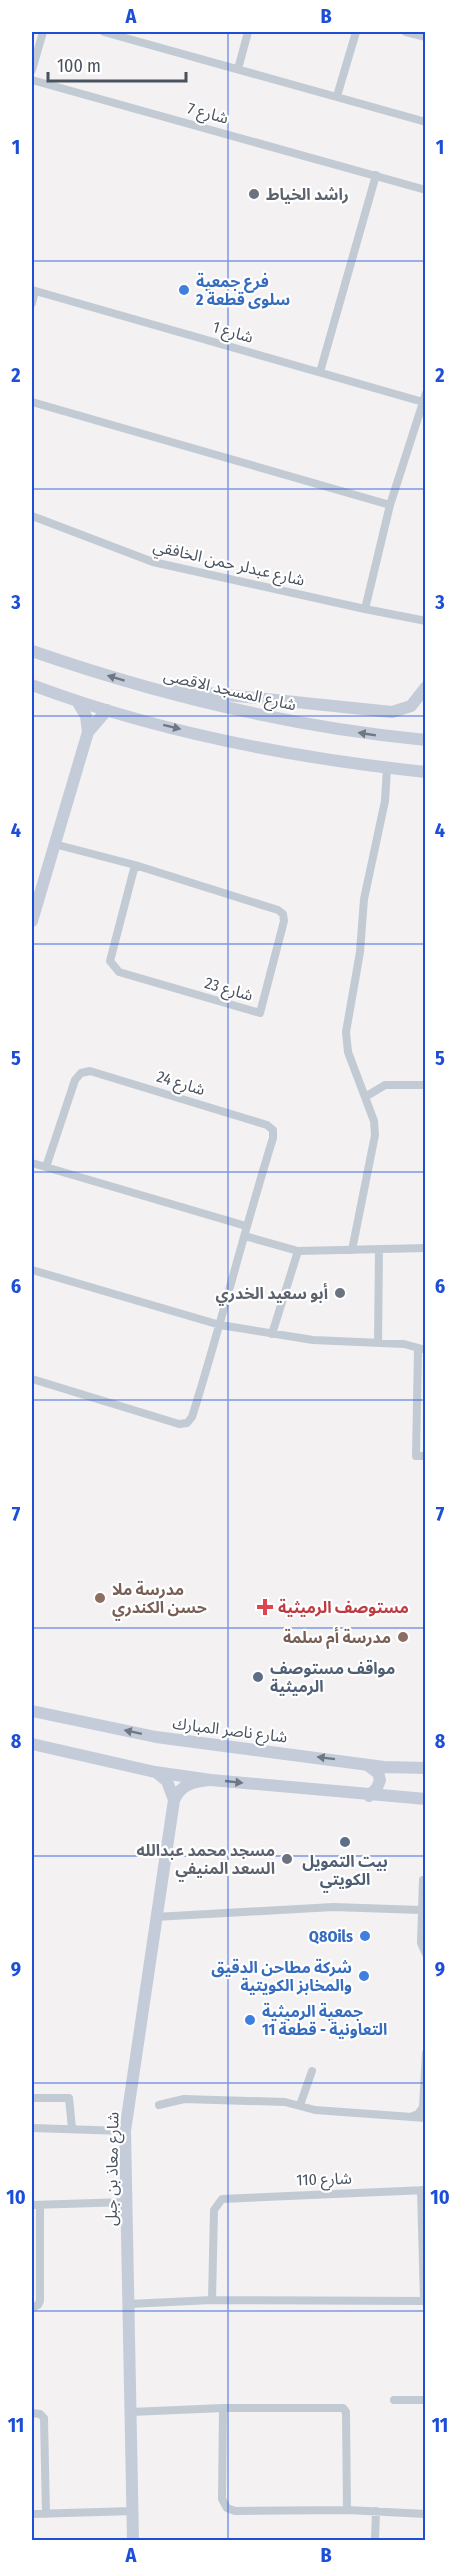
<svg xmlns="http://www.w3.org/2000/svg" width="457" height="2572" font-family="'Fira Sans Condensed','Noto Sans Arabic',sans-serif">
<style>
.lines{fill:none;stroke-linecap:round;stroke-linejoin:round}
.street{stroke:#c2cad3;stroke-width:8}
.secondary{stroke:#c4ccda;stroke-width:12}
.oneway{fill:#6e7784}
.grid{fill:none;stroke:#1d4ed8;stroke-width:1.5;stroke-opacity:0.55}
.worship-dot{fill:#6b7280;stroke:#fff;stroke-width:2}
.shop-dot{fill:#3f7fe0;stroke:#fff;stroke-width:2}
.education-dot{fill:#8d6e63;stroke:#fff;stroke-width:2}
.health-dot{fill:#e0444e;stroke:#fff;stroke-width:2}
.service-dot{fill:#5c6f8a;stroke:#fff;stroke-width:2}
.labels{text-anchor:middle;dominant-baseline:central;stroke-width:4.5;stroke-linejoin:round;paint-order:stroke}
.street-label{font-size:16px;fill:#49525f;stroke:#fff}
.worship-label{font-size:16px;font-weight:bold;fill:#5b616d;stroke:#fff;text-anchor:end}
.shop-label{font-size:16px;font-weight:bold;fill:#366cbe;stroke:#fff;text-anchor:start}
.education-label{font-size:16px;font-weight:bold;fill:#785e54;stroke:#fff;text-anchor:start}
.health-label{font-size:16px;font-weight:bold;fill:#be3a42;stroke:#fff;text-anchor:start}
.service-label{font-size:16px;font-weight:bold;fill:#4e5e75;stroke:#fff;text-anchor:start}
.neatline{fill:none;stroke:#1d4ed8;stroke-width:2}
.grid-label{font-size:20px;text-anchor:middle;font-weight:bold;fill:#1d4ed8}
</style>
<rect width="100%" height="100%" fill="#f3f1f1"/>
<g class="lines">
<path class="street" d="M 104,32 L 426,122
M 406,32 L 426,37
M 238,69 L 248,32
M 32,70 L 43,32
M 32,80 L 426,190
M 337,96 L 356,32
M 32,290 L 423,402
M 32,303 L 35,291
M 320,372 L 376,175
M 32,402 L 390,505
M 32,516 L 153,562 L 365,609 L 426,621
M 365,609 L 390,505 L 426,393
M 54,844 L 135,865 L 278,910 L 283,914 L 284,921 L 260,1013 L 119,972 L 110,961 L 135,865
M 365,1097 L 385,1085 L 426,1085
M 32,1163 L 246,1226
M 245,1236 L 298,1251 L 426,1248
M 352,1250 L 375,1135 L 374,1121 L 348,1052 L 346,1032 L 360,952 L 364,899 L 385,801 L 387,768
M 32,1270 L 220,1325 L 313,1340 L 404,1344 L 426,1350
M 272,1334 L 298,1251
M 378,1343 L 379,1249
M 418,1350 L 416,1456 L 426,1456
M 32,1379 L 179,1424 L 187,1423 L 192,1417 C 221,1325 244,1231 273,1138 L 273,1130 L 267,1125 L 90,1071 L 81,1073 L 75,1080 L 46,1167
M 423,1880 L 421,1943 L 426,1954
M 155,1917 L 333,1907 L 421,1910
M 32,2098 L 69,2098 L 72,2128
M 159,2105 L 184,2099 L 285,2102 L 315,2110 L 426,2118
M 300,2105 L 312,2071
M 413,2116 L 418,2114 L 423,2107 L 426,2053
M 32,2128 L 125,2131
M 421,2190 L 424,2301
M 32,2205 L 127,2202
M 212,2300 L 214,2210 L 222,2199 L 426,2190
M 129,2304 L 212,2300 L 426,2301
M 32,2308 L 38,2305 L 40,2301 L 40,2205
M 394,2400 L 426,2400
M 223,2408 L 222,2499 L 227,2508 L 235,2511 L 347,2510 L 426,2514
M 131,2412 L 223,2408 L 343,2408 L 346,2412 L 347,2510
M 32,2413 L 40,2414 L 44,2418 L 46,2514
M 32,2514 L 133,2511
M 375,2540 L 376,2511"/>
<path class="secondary" d="M 32,651 C 159,695 291,727 426,740
M 32,685 C 157,732 292,758 426,772
M 178,690 L 392,712 L 411,706 L 426,687
M 77,701 L 86,716 L 88,732
M 32,921 L 88,732 L 107,710
M 32,1711 L 156,1737 L 384,1767 L 426,1768
M 32,1744 L 155,1772 L 211,1780 L 426,1799
M 367,1765 L 378,1773 L 380,1780 L 377,1788 L 369,1796
M 156,1772 L 167,1781 L 174,1800
M 133,2540 L 125,2131 L 174,1800 C 182,1783 194,1782 211,1780"/>
</g>
<defs><path id="oneway-solid" d="M-6-.8H1V-3.2L6.5 0L1 3.2V.8H-6Z" transform="scale(1.5)"/></defs>
<g class="oneway">
<use href="#oneway-solid" transform="translate(116 678) rotate(-163)"/>
<use href="#oneway-solid" transform="translate(172 727) rotate(14)"/>
<use href="#oneway-solid" transform="translate(367 734) rotate(-171)"/>
<use href="#oneway-solid" transform="translate(133 1732) rotate(-168)"/>
<use href="#oneway-solid" transform="translate(326 1758) rotate(-173)"/>
<use href="#oneway-solid" transform="translate(234 1782) rotate(6)"/>
</g>
<path class="grid" d="M 228,32 L 228,2540M 32,261 L 426,261M 32,489 L 426,489M 32,716 L 426,716M 32,944 L 426,944M 32,1172 L 426,1172M 32,1400 L 426,1400M 32,1628 L 426,1628M 32,1856 L 426,1856M 32,2083 L 426,2083M 32,2311 L 426,2311"/>
<g class="worship-dot">
<circle cx="254" cy="194" r="6"/>
<circle cx="340" cy="1293" r="6"/>
<circle cx="287" cy="1859" r="6"/>
</g>
<g class="shop-dot">
<circle cx="184" cy="290" r="6"/>
<circle cx="365" cy="1936" r="6"/>
<circle cx="364" cy="1976" r="6"/>
<circle cx="250" cy="2020" r="6"/>
</g>
<g class="education-dot">
<circle cx="100" cy="1598" r="6"/>
<circle cx="403" cy="1637" r="6"/>
</g>
<path class="health-dot" d="M262 1598h6v6h6v6h-6v6h-6v-6h-6v-6h6z"/>
<g class="service-dot">
<circle cx="258" cy="1677" r="6"/>
<circle cx="345" cy="1842" r="6"/>
</g>
<g class="labels">
<g class="street-label">
<text transform="translate(208 113) rotate(15)">شارع 7</text>
<text transform="translate(233 332) rotate(16)">شارع 1</text>
<text transform="translate(229 563) rotate(13)">شارع عبدلر حمن الخافقي</text>
<text transform="translate(230 690) rotate(13)">شارع المسجد الاقصى</text>
<text transform="translate(229 989) rotate(16)">شارع 23</text>
<text transform="translate(181 1083) rotate(17)">شارع 24</text>
<text transform="translate(230 1730) rotate(7)">شارع ناصر المبارك</text>
<text transform="translate(112 2169) rotate(-89)">شارع معاذ بن جبل</text>
<text transform="translate(324 2179) rotate(-2)">شارع 110</text>
</g>
<g class="worship-label">
<text x="266" y="194" text-anchor="start">راشد الخياط</text>
<text x="328" y="1293">أبو سعيد الخدري</text>
<text x="275" y="1850">مسجد محمد عبدالله<tspan x="275" dy="18">السعد المنيفي</tspan></text>
</g>
<g class="shop-label">
<text x="196" y="281">فرع جمعية<tspan x="196" dy="18">سلوى قطعة 2</tspan></text>
<text x="353" y="1936" text-anchor="end">Q8Oils</text>
<text x="352" y="1967" text-anchor="end">شركة مطاحن الدقيق<tspan x="352" dy="18">والمخابز الكويتية</tspan></text>
<text x="262" y="2011">جمعية الرميثية<tspan x="262" dy="18">التعاونية - قطعة 11</tspan></text>
</g>
<g class="education-label">
<text x="112" y="1589">مدرسة ملا<tspan x="112" dy="18">حسن الكندري</tspan></text>
<text x="391" y="1637" text-anchor="end">مدرسة أم سلمة</text>
</g>
<g class="health-label">
<text x="278" y="1607">مستوصف الرميثية</text>
</g>
<g class="service-label">
<text x="270" y="1668">مواقف مستوصف<tspan x="270" dy="18">الرميثية</tspan></text>
<text x="345" y="1861" text-anchor="middle">بيت التمويل<tspan x="345" dy="18">الكويتي</tspan></text>
</g>
</g>
<rect width="457" height="2572" fill="none" stroke="#ffffff" stroke-width="66"/>
<path d="M48 72v9h138v-9" fill="none" stroke="#49525f" stroke-width="3"/>
<text x="57" y="72" font-size="18" fill="#49525f" stroke="#ffffff" stroke-width="4.5" paint-order="stroke">100 m</text>
<rect x="33" y="33" width="391" height="2506" class="neatline"/>
<g class="grid-label">
<text x="131" y="23">A</text>
<text x="326" y="23">B</text>
<text x="16" y="154">1</text>
<text x="440" y="154">1</text>
<text x="16" y="382">2</text>
<text x="440" y="382">2</text>
<text x="16" y="609">3</text>
<text x="440" y="609">3</text>
<text x="16" y="837">4</text>
<text x="440" y="837">4</text>
<text x="16" y="1065">5</text>
<text x="440" y="1065">5</text>
<text x="16" y="1293">6</text>
<text x="440" y="1293">6</text>
<text x="16" y="1521">7</text>
<text x="440" y="1521">7</text>
<text x="16" y="1748">8</text>
<text x="440" y="1748">8</text>
<text x="16" y="1976">9</text>
<text x="440" y="1976">9</text>
<text x="16" y="2204">10</text>
<text x="440" y="2204">10</text>
<text x="16" y="2432">11</text>
<text x="440" y="2432">11</text>
<text x="131" y="2562">A</text>
<text x="326" y="2562">B</text>
</g>
</svg>
